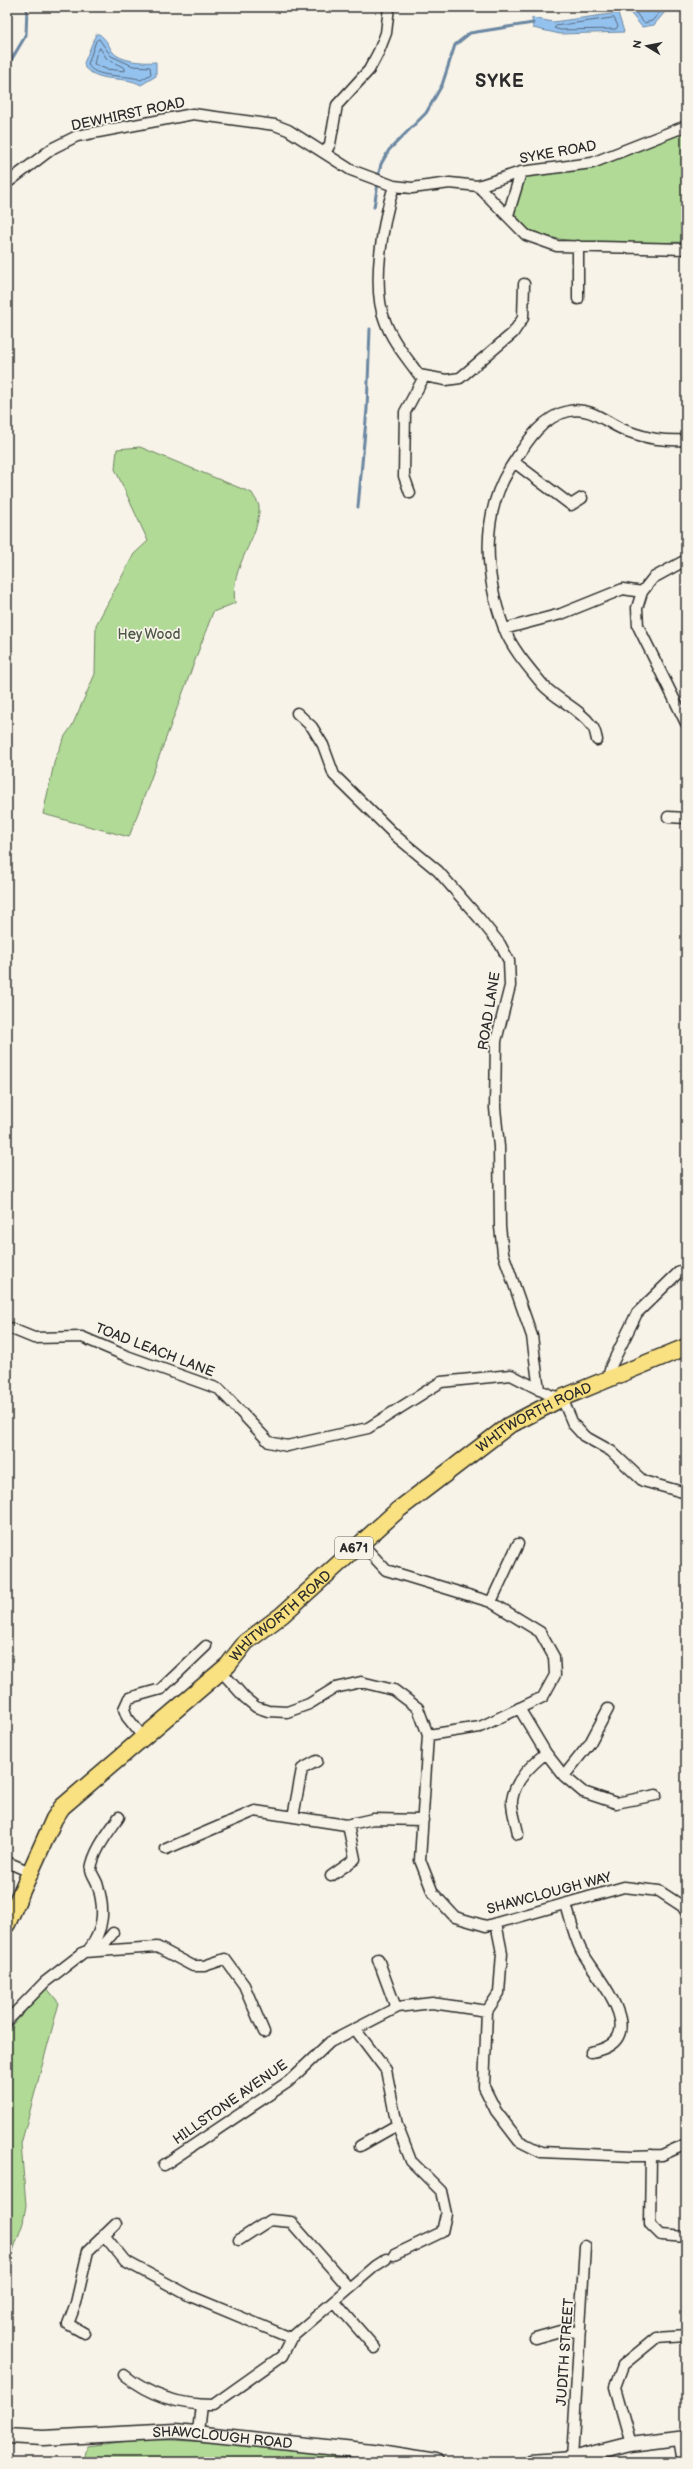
<svg xmlns="http://www.w3.org/2000/svg" width="693" height="2469" font-family="'Balsamiq Sans',sans-serif">
<style>
.green{fill:#b1da97;stroke:#6e8261}
.water{fill:#94c2ef;stroke:#6a86a1}
.lines{fill:none;stroke-linecap:round;stroke-linejoin:round}
.shore{stroke:#556779;stroke-width:1}
.stream{stroke:#6a86a1;stroke-width:3}
.minor-casing{stroke:#2b2b2b;stroke-width:13}
.secondary-casing{stroke:#2b2b2b;stroke-width:17}
.primary-casing{stroke:#2b2b2b;stroke-width:19}
.minor{stroke:#f7f3e8;stroke-width:10}
.secondary{stroke:#f7f3e8;stroke-width:14}
.primary{stroke:#f9e181;stroke-width:16}
.labels{text-anchor:middle;dominant-baseline:central;stroke-width:3.5;stroke-linejoin:round;paint-order:stroke}
.shield{fill:#f7f3e8;stroke:#686764;stroke-width:1}
.shield-label{font-size:13px;font-weight:bold;fill:#2b2b2b}
.street-label{font-size:14px;fill:#2b2b2b;stroke:#f7f3e8}
.park-label{font-size:14px;fill:#4c5746;stroke:#f7f3e8}
.district-label{font-size:18px;font-weight:bold;letter-spacing:1px;fill:#2b2b2b;stroke:#f7f3e8}
</style>
<rect width="100%" height="100%" fill="#f7f3e8"/>
<filter id="ink" filterUnits="userSpaceOnUse"><feTurbulence type="fractalNoise" baseFrequency=".025" numOctaves="2"/><feDisplacementMap in="SourceGraphic" scale="8" xChannelSelector="R" yChannelSelector="G"/><feConvolveMatrix kernelMatrix="1 2 1 2 8 2 1 2 1" color-interpolation-filters="sRGB"/></filter>
<g filter="url(#ink)">
<path class="green" d="M 686,131 L 686,242 C 658,242 503,255 515,204 C 517,195 518,184 527,177 C 538,168 557,169 570,165 C 609,155 647,142 686,131 Z
M 140,447 L 252,493 C 254,497 258,502 259,506 C 261,538 229,565 235,603 L 213,612 L 129,837 L 43,814 L 55,759 L 65,736 L 72,726 L 95,674 L 96,625 L 134,554 L 148,541 L 115,469 L 117,449 Z
M 46,1987 L 59,2003 L 21,2144 L 26,2205 L 23,2223 L 7,2268 L 7,2032 Z
M 145,2439 C 229,2442 312,2448 395,2462 L 84,2462 L 87,2446 Z"/>
<path class="water" d="M 628,7 L 669,7 L 654,25 L 642,27 L 627,9 Z
M 618,13 L 624,32 L 560,34 L 533,28 L 532,18 L 553,22 Z
M 96,34 L 99,34 C 106,39 108,44 112,51 C 119,62 145,63 156,62 L 156,76 L 141,85 C 124,75 103,84 85,68 L 84,63 Z"/>
<g class="lines">
<path class="shore" d="M 631,7 L 644,23 L 652,21 L 664,7
M 614,18 L 618,26 L 616,29 L 560,30 L 554,28 L 556,26 Z
M 99,39 L 111,56 L 133,66 L 150,67 L 151,74 L 141,80 C 129,74 93,79 88,64 L 96,41 Z
M 100,48 L 107,59 L 125,68 L 125,71 L 106,69 L 94,64 L 96,55 Z"/>
<path class="stream" d="M 7,67 L 26,35 L 27,7
M 378,177 L 381,164 L 389,150 L 426,113 L 442,85 L 455,45 L 470,33 L 533,23
M 374,207 L 378,183
M 358,507 L 367,409 L 370,329"/>
<g class="minor-casing">
<path id="minor" d="M 325,153 L 330,144 L 337,105 L 369,70 L 379,51 L 386,33 L 389,7
M 7,183 L 53,148 L 77,136 L 193,114 L 275,125 L 288,130 L 351,170 L 394,186 L 412,188 L 450,183 L 478,186 L 526,235 L 557,246 L 686,249
M 394,186 C 383,220 371,287 385,321 C 392,341 407,358 419,375 L 446,380 L 460,378 L 513,333 L 523,318 L 524,284
M 478,186 L 521,172 L 592,163 L 686,126
M 508,215 L 521,172
M 578,299 L 578,246
M 514,462 L 571,505 L 582,498
M 410,493 L 404,476 L 405,412 L 424,377
M 686,560 L 653,578 L 642,592 L 637,608 L 638,626 L 686,723
M 504,629 L 561,614 L 623,589 L 642,592
M 297,713 L 312,727 L 323,745 L 334,775 L 397,837 L 438,871 L 479,918 L 500,944 L 509,961 L 510,986 L 496,1041 L 495,1108 L 499,1147 L 500,1227 L 503,1253 L 532,1336 L 539,1390
M 597,740 C 596,736 595,729 592,726 C 580,709 557,700 543,685 C 529,668 512,649 504,628 C 485,577 480,516 510,468 C 525,445 540,417 569,411 C 592,406 607,424 627,431 C 649,439 662,441 686,440
M 668,817 L 686,818
M 7,1327 L 34,1338 L 82,1337 L 124,1355 L 219,1389 L 269,1442 L 287,1446 L 368,1428 L 441,1382 L 511,1375 L 550,1395 L 562,1398 L 573,1424 L 584,1436 L 611,1451 L 643,1481 L 686,1493
M 608,1378 L 611,1366 L 637,1313 L 680,1271 L 686,1271
M 360,1542 L 386,1570 L 491,1602 L 540,1632 L 554,1657 L 555,1675 L 543,1697 L 480,1727 L 428,1735
M 491,1602 L 518,1544
M 221,1671 L 245,1698 L 256,1707 L 268,1711 L 287,1712 L 309,1704 L 335,1688 L 361,1682 L 394,1690 L 418,1708 L 428,1735 L 420,1860 L 433,1893 L 455,1917 L 486,1926 L 624,1887 L 659,1891 L 682,1906 L 686,1912
M 519,1708 L 546,1753 L 564,1776 L 583,1792 L 616,1803 L 656,1795
M 143,1737 L 127,1717 L 124,1709 L 129,1698 L 161,1689 L 206,1646
M 564,1776 L 590,1743 L 608,1709
M 293,1817 L 302,1769 L 317,1761
M 518,1834 C 517,1825 511,1810 512,1800 C 515,1780 531,1765 546,1753
M 166,1849 L 255,1811 L 346,1825 L 373,1819 L 423,1820
M 7,1862 L 30,1872
M 331,1876 L 355,1859 L 348,1825
M 566,1904 C 570,1918 574,1936 581,1950 C 598,1980 655,2040 591,2052
M 496,1923 L 502,1953 L 499,1993 L 487,2011 L 484,2087 L 496,2111 L 519,2141 L 541,2152 L 633,2156 L 662,2155 L 686,2144
M 98,1951 L 113,1933
M 87,1952 C 105,1930 105,1908 97,1883 C 95,1878 91,1873 91,1869 C 94,1850 108,1833 119,1817
M 378,1959 L 396,2008
M 7,2021 L 45,1982 L 84,1952 L 157,1947 L 193,1966 L 204,1966 L 225,1959 L 244,1985 L 264,2032
M 355,2029 L 386,2070 L 397,2125 L 411,2161 L 441,2191 L 446,2214 L 442,2232 L 394,2255
M 360,2146 L 397,2125
M 651,2155 L 650,2224 L 661,2235 L 686,2237
M 164,2165 L 288,2082 L 330,2042 L 398,2007 L 432,2003 L 487,2011
M 104,2235 L 125,2261 L 190,2296 L 291,2338
M 239,2240 L 270,2220 L 291,2222 L 349,2288
M 334,2301 L 375,2348
M 84,2333 L 68,2324 L 76,2303 L 88,2251 L 116,2224
M 535,2338 L 560,2331 L 580,2332
M 124,2375 C 150,2396 179,2405 213,2405 L 282,2356 L 291,2338 L 375,2266 L 386,2259
M 198,2432 L 201,2405
M 679,2439 L 683,2462
M 631,2444 L 615,2387 L 623,2365 L 656,2338 L 686,2336
M 572,2459 L 585,2246"/>
</g>
<g class="secondary-casing">
<g id="secondary">
<path id="s1" d="M 7,2436 L 43,2438 L 176,2431 L 373,2452 L 436,2462"/>
<path d="M 531,2462 L 572,2459 L 631,2444 L 686,2437"/>
</g>
</g>
<g class="primary-casing">
<g id="primary">
<path id="s2" d="M 7,1924 L 54,1819 L 62,1807 L 228,1665 L 246,1642 L 282,1615 L 398,1510 L 508,1426 L 562,1398 L 686,1347"/>
</g>
</g>
<use href="#minor" class="minor"/>
<use href="#secondary" class="secondary"/>
<use href="#primary" class="primary"/>
</g>
</g>
<g class="labels">
<rect class="shield" x="335" y="1537" width="38" height="22" rx="3"/>
<g class="shield-label">
<text x="354" y="1548">A671</text>
</g>
<g class="street-label">
<text transform="translate(128 114) rotate(-12)">DEWHIRST ROAD</text>
<text transform="translate(558 152) rotate(-10)">SYKE ROAD</text>
<text transform="translate(489 1011) rotate(-81)">ROAD LANE</text>
<text transform="translate(155 1350) rotate(21)">TOAD LEACH LANE</text>
<text stroke="none"><textPath href="#s2" startOffset="744">WHITWORTH ROAD</textPath></text>
<text stroke="none"><textPath href="#s2" startOffset="420">WHITWORTH ROAD</textPath></text>
<text transform="translate(549 1893) rotate(-15)">SHAWCLOUGH WAY</text>
<text transform="translate(230 2102) rotate(-35)">HILLSTONE AVENUE</text>
<text transform="translate(565 2352) rotate(-86)">JUDITH STREET</text>
<text stroke="none"><textPath href="#s1" startOffset="216">SHAWCLOUGH ROAD</textPath></text>
</g>
<g class="park-label">
<text x="149" y="634">Hey Wood</text>
</g>
<g class="district-label">
<text x="500" y="81">SYKE</text>
</g>
</g>
<rect width="693" height="2469" fill="none" stroke="#f7f3e8" stroke-width="24"/>
<rect x="12" y="12" width="669" height="2445" fill="none" stroke="#2b2b2b" stroke-width="1.5" filter="url(#ink)"/>
<g transform="translate(647 46) rotate(280)" stroke="#f7f3e8" stroke-width="3" paint-order="stroke">
<path d="M0-3L7 15L0 10L-7 15Z" fill="#2b2b2b"/>
<text y="-6" font-size="11" font-weight="bold" text-anchor="middle" fill="#2b2b2b">N</text>
</g>
</svg>
